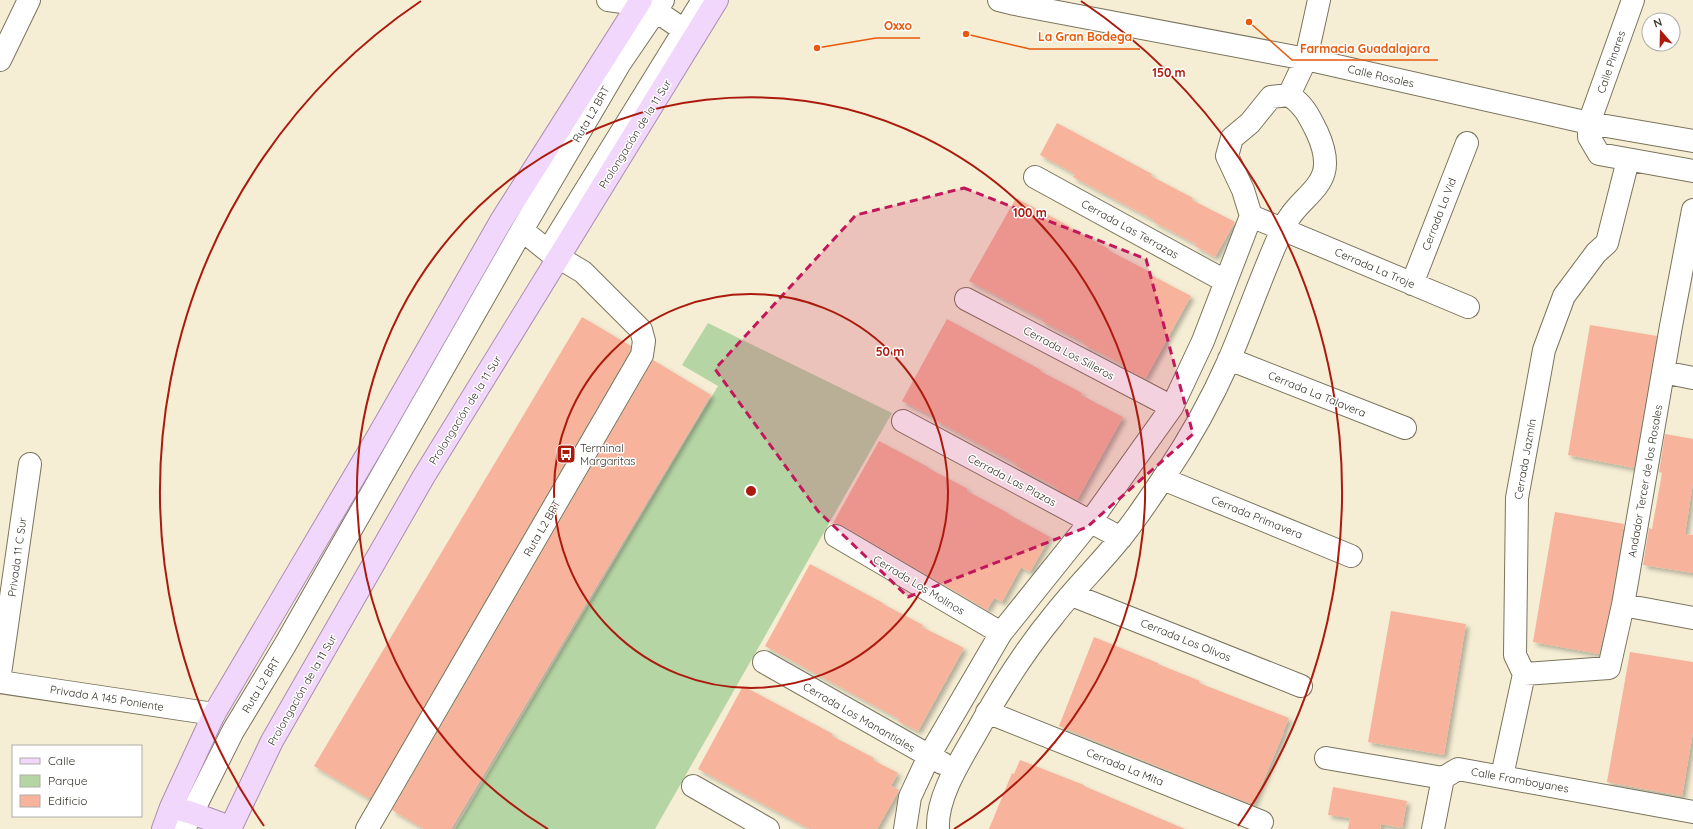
<svg xmlns="http://www.w3.org/2000/svg" width="1693" height="829" font-family="Quicksand,sans-serif">
<style>
.green{fill:#b6d5a5}
.building{fill:#f7b39b;filter:url(#shadow)}
.lines{fill:none;stroke-linecap:round;stroke-linejoin:round}
.minor-casing{stroke:#7a745d;stroke-width:24}
.major-casing{stroke:#aa8cb2;stroke-width:24}
.minor{stroke:#fff;stroke-width:22}
.major{stroke:#f2d7fd;stroke-width:22}
.marked{fill:#c2185b;fill-opacity:0.2;stroke:#c2185b;stroke-width:3;stroke-dasharray:8 5;stroke-linejoin:round}
.ring{fill:none;stroke:#ab1a0d;stroke-width:2}
.labels{text-anchor:middle;dominant-baseline:central;stroke-width:3;stroke-linejoin:round;paint-order:stroke}
.street-label{font-size:11px;fill:#353228;stroke:#fff}
.poi-label{font-size:11px;fill:#353228;stroke:#fff;text-anchor:start}
.centre{fill:#ab1a0d;stroke:#fff;stroke-width:2}
.ring-label{font-size:12px;text-anchor:middle;font-weight:bold;fill:#ab1a0d;stroke:#fff;stroke-width:3;stroke-linejoin:round;paint-order:stroke}
.leader{fill:none;stroke:#e8590c;stroke-width:1.5}
.callout-dot{fill:#e8590c;stroke:#fff;stroke-width:1.5}
.callout-label{font-size:12px;text-anchor:middle;font-weight:bold;fill:#e8590c;stroke:#fff;stroke-width:3;stroke-linejoin:round;paint-order:stroke}
</style>
<defs>
<filter id="shadow"><feDropShadow dx="3.5" dy="3.5" stdDeviation="2" flood-color="#0004"/></filter>
</defs>
<rect width="100%" height="100%" fill="#f5eed4"/>
<path class="green" d="M 708,323 L 892,413 L 655,829 L 455,829 L 718,386 L 682,365 Z"/>
<path class="building" d="M 1057,123 L 1152,174 L 1151,176 L 1193,198 L 1192,200 L 1235,222 L 1215,257 L 1195,246 L 1196,244 L 1154,222 L 1154,220 L 1073,177 L 1075,174 L 1040,155 Z
M 1016,198 L 1069,226 L 1069,227 L 1109,249 L 1108,250 L 1150,272 L 1149,274 L 1191,296 L 1145,379 L 1125,368 L 1126,366 L 1083,344 L 1084,342 L 1042,321 L 1043,319 L 969,281 Z
M 582,317 L 631,346 L 630,351 L 371,798 L 369,796 L 368,798 L 314,766 Z
M 947,319 L 1041,370 L 1040,371 L 1082,393 L 1081,395 L 1123,417 L 1077,500 L 1057,490 L 1058,488 L 1016,466 L 1017,464 L 935,420 L 936,418 L 902,401 Z
M 1590,325 L 1657,336 L 1634,468 L 1568,455 Z
M 653,360 L 711,395 L 451,829 L 424,829 L 392,810 Z
M 1665,434 L 1693,439 L 1693,483 L 1685,534 L 1693,535 L 1693,573 L 1643,565 L 1649,528 L 1652,529 L 1662,473 L 1659,472 Z
M 879,441 L 928,467 L 928,468 L 968,489 L 967,491 L 1008,513 L 1008,514 L 1050,537 L 1030,572 L 1021,567 L 1002,602 L 994,598 L 987,610 L 842,525 L 833,523 Z
M 1555,512 L 1624,524 L 1611,603 L 1599,654 L 1533,642 Z
M 810,564 L 883,603 L 883,604 L 923,625 L 922,627 L 964,648 L 918,731 L 898,721 L 899,719 L 765,646 Z
M 1391,611 L 1466,624 L 1444,755 L 1368,742 Z
M 1094,637 L 1158,663 L 1158,664 L 1200,681 L 1199,683 L 1289,718 L 1283,732 L 1284,732 L 1253,805 L 1059,726 Z
M 1630,652 L 1693,662 L 1693,732 L 1682,796 L 1607,782 Z
M 743,686 L 833,734 L 832,736 L 874,758 L 873,760 L 898,773 L 891,786 L 899,790 L 877,829 L 810,829 L 698,769 Z
M 1020,760 L 1084,785 L 1084,786 L 1185,829 L 989,829 L 1012,773 L 1014,774 Z
M 1333,787 L 1407,801 L 1402,828 L 1381,824 L 1380,829 L 1348,829 L 1350,818 L 1328,815 Z"/>
<g class="lines">
<g class="minor-casing">
<path id="minor" d="M 608,0 L 638,4 L 656,11 L 694,37
M 999,0 L 1015,4 L 1306,59 L 1589,123 L 1693,141
M 1633,0 L 1589,123 L 1589,137 L 1599,154 L 1693,171
M 0,60 L 29,0
M 1289,95 L 1306,59 L 1319,0
M 1035,177 L 1225,281
M 1251,216 L 1468,307
M 548,251 L 703,0
M 1412,284 L 1467,143
M 966,299 L 1172,407
M 1229,359 L 1405,428
M 1663,372 L 1693,378
M 903,421 L 1121,538
M 1163,479 L 1351,556
M 836,536 L 1001,633
M 1072,595 L 1301,686
M 1623,605 L 1693,618
M 764,662 L 942,763
M 0,674 L 30,464
M 1524,674 L 1609,668 L 1623,605 L 1671,326 L 1693,210
M 0,682 L 214,714
M 987,712 L 1262,822
M 1326,758 L 1443,778 L 1458,769 L 1693,812
M 1502,776 L 1524,674 L 1515,655 L 1517,498 L 1544,350 L 1564,296 L 1596,253 L 1607,243 L 1628,160
M 693,786 L 768,829
M 184,829 L 233,731 L 285,645 L 522,230 L 620,63 L 663,0
M 367,829 L 642,355 L 644,341 L 641,330 L 583,272 L 548,251 L 522,230
M 905,829 L 910,797 L 929,756 L 1001,633 L 1090,522 L 1172,407 L 1203,341 L 1251,216 L 1243,190 L 1227,156 L 1232,138 L 1250,123 L 1271,97 L 1289,95 C 1304,105 1309,116 1317,132 C 1343,189 1300,189 1281,232 C 1262,274 1247,318 1229,360 C 1211,401 1189,440 1164,477 C 1150,498 1135,521 1119,540 C 1098,566 1074,589 1054,615 C 1026,649 1001,688 980,726 C 964,755 936,795 938,829
M 1433,829 L 1443,778"/>
</g>
<g class="major-casing">
<path id="major" d="M 171,807 L 192,813 L 230,827
M 163,829 L 171,807 L 214,714 L 374,443 L 501,221 L 641,0
M 230,829 L 272,741 L 424,476 L 717,0"/>
</g>
<use href="#minor" class="minor"/>
<use href="#major" class="major"/>
</g>
<path class="marked" d="M 964,188 L 1146,259 L 1193,434 L 1087,527 L 908,597 L 818,511 L 715,369 L 856,215 Z"/>
<g class="ring">
<circle cx="751" cy="491" r="197"/>
<path d="M548 829A394 394 0 1 1 954 829"/>
<path d="M264 826A591 591 0 0 1 421 1M1081 1A591 591 0 0 1 1238 826"/>
</g>
<defs>
<g id="bus-square" transform="scale(1)"><rect x="-9" y="-9" width="18" height="18" rx="4" fill="#ab1a0d" stroke="#fff"/><path d="M-5-6H5V4H4V6H2V4H-2V6H-4V4H-5ZM-3.5-4V0h7V-4ZM-3.5 1.2v1.5H-2V1.2ZM2 1.2v1.5H3.5V1.2Z" fill="#fff"/></g>
</defs>
<g fill-rule="evenodd">
<use href="#bus-square" x="566" y="454"/>
</g>
<g class="labels">
<g class="street-label">
<text transform="translate(1611 62) rotate(-71)">Calle Pinares</text>
<text transform="translate(1381 76) rotate(13)">Calle Rosales</text>
<text transform="translate(591 114) rotate(-60)">Ruta L2 BRT</text>
<text transform="translate(635 134) rotate(-58)">Prolongación de la 11 Sur</text>
<text transform="translate(1439 214) rotate(-69)">Cerrada La Vid</text>
<text transform="translate(1130 229) rotate(29)">Cerrada Las Terrazas</text>
<text transform="translate(1375 268) rotate(23)">Cerrada La Troje</text>
<text transform="translate(1069 353) rotate(28)">Cerrada Los Silleros</text>
<text transform="translate(1317 394) rotate(22)">Cerrada La Talavera</text>
<text transform="translate(465 410) rotate(-58)">Prolongación de la 11 Sur</text>
<text transform="translate(1525 459) rotate(-80)">Cerrada Jazmín</text>
<text transform="translate(1012 480) rotate(28)">Cerrada Las Plazas</text>
<text transform="translate(1645 481) rotate(-80)">Andador Tercer de los Rosales</text>
<text transform="translate(1257 517) rotate(22)">Cerrada Primavera</text>
<text transform="translate(542 528) rotate(-60)">Ruta L2 BRT</text>
<text transform="translate(17 557) rotate(-82)">Privada 11 C Sur</text>
<text transform="translate(919 585) rotate(31)">Cerrada Los Molinos</text>
<text transform="translate(1186 640) rotate(22)">Cerrada Los Olivos</text>
<text transform="translate(261 685) rotate(-59)">Ruta L2 BRT</text>
<text transform="translate(302 690) rotate(-60)">Prolongación de la 11 Sur</text>
<text transform="translate(107 698) rotate(9)">Privada A 145 Poniente</text>
<text transform="translate(859 717) rotate(30)">Cerrada Los Manantiales</text>
<text transform="translate(1125 767) rotate(22)">Cerrada La Mita</text>
<text transform="translate(1520 780) rotate(10)">Calle Framboyanes</text>
</g>
<g class="poi-label">
<text x="580" y="448">Terminal<tspan x="580" dy="13">Margaritas</tspan></text>
</g>
</g>
<circle cx="751" cy="491" r="6" class="centre"/>
<g class="ring-label">
<text x="1169" y="77">150 m</text>
<text x="1030" y="217">100 m</text>
<text x="890" y="356">50 m</text>
</g>
<path class="leader" d="M817 48L876 38H920M966 34L1030 49H1140M1249 22L1292 60H1438"/>
<g class="callout-dot">
<circle cx="817" cy="48" r="4"/>
<circle cx="966" cy="34" r="4"/>
<circle cx="1249" cy="22" r="4"/>
</g>
<g class="callout-label">
<text x="898" y="30">Oxxo</text>
<text x="1085" y="41">La Gran Bodega</text>
<text x="1365" y="53">Farmacia Guadalajara</text>
</g>
<rect x="12" y="745" width="130" height="72" fill="#ffffff" stroke="#aeada9"/>
<rect x="20" y="758" width="20" height="6" fill="#f2d7fd" stroke="#aeada9"/>
<text x="48" y="765" font-size="12" fill="#353228">Calle</text>
<rect x="20" y="775" width="20" height="12" fill="#b6d5a5" stroke="#aeada9"/>
<text x="48" y="785" font-size="12" fill="#353228">Parque</text>
<rect x="20" y="795" width="20" height="12" fill="#f7b39b" stroke="#aeada9"/>
<text x="48" y="805" font-size="12" fill="#353228">Edificio</text>
<g transform="translate(1661 32) rotate(340)"><circle r="19" fill="#ffffff" stroke="#aeada9"/>
<path d="M0-3L7 15L0 10L-7 15Z" fill="#ab1a0d"/>
<text y="-6" font-size="11" font-weight="bold" text-anchor="middle" fill="#353228">N</text>
</g>
</svg>
